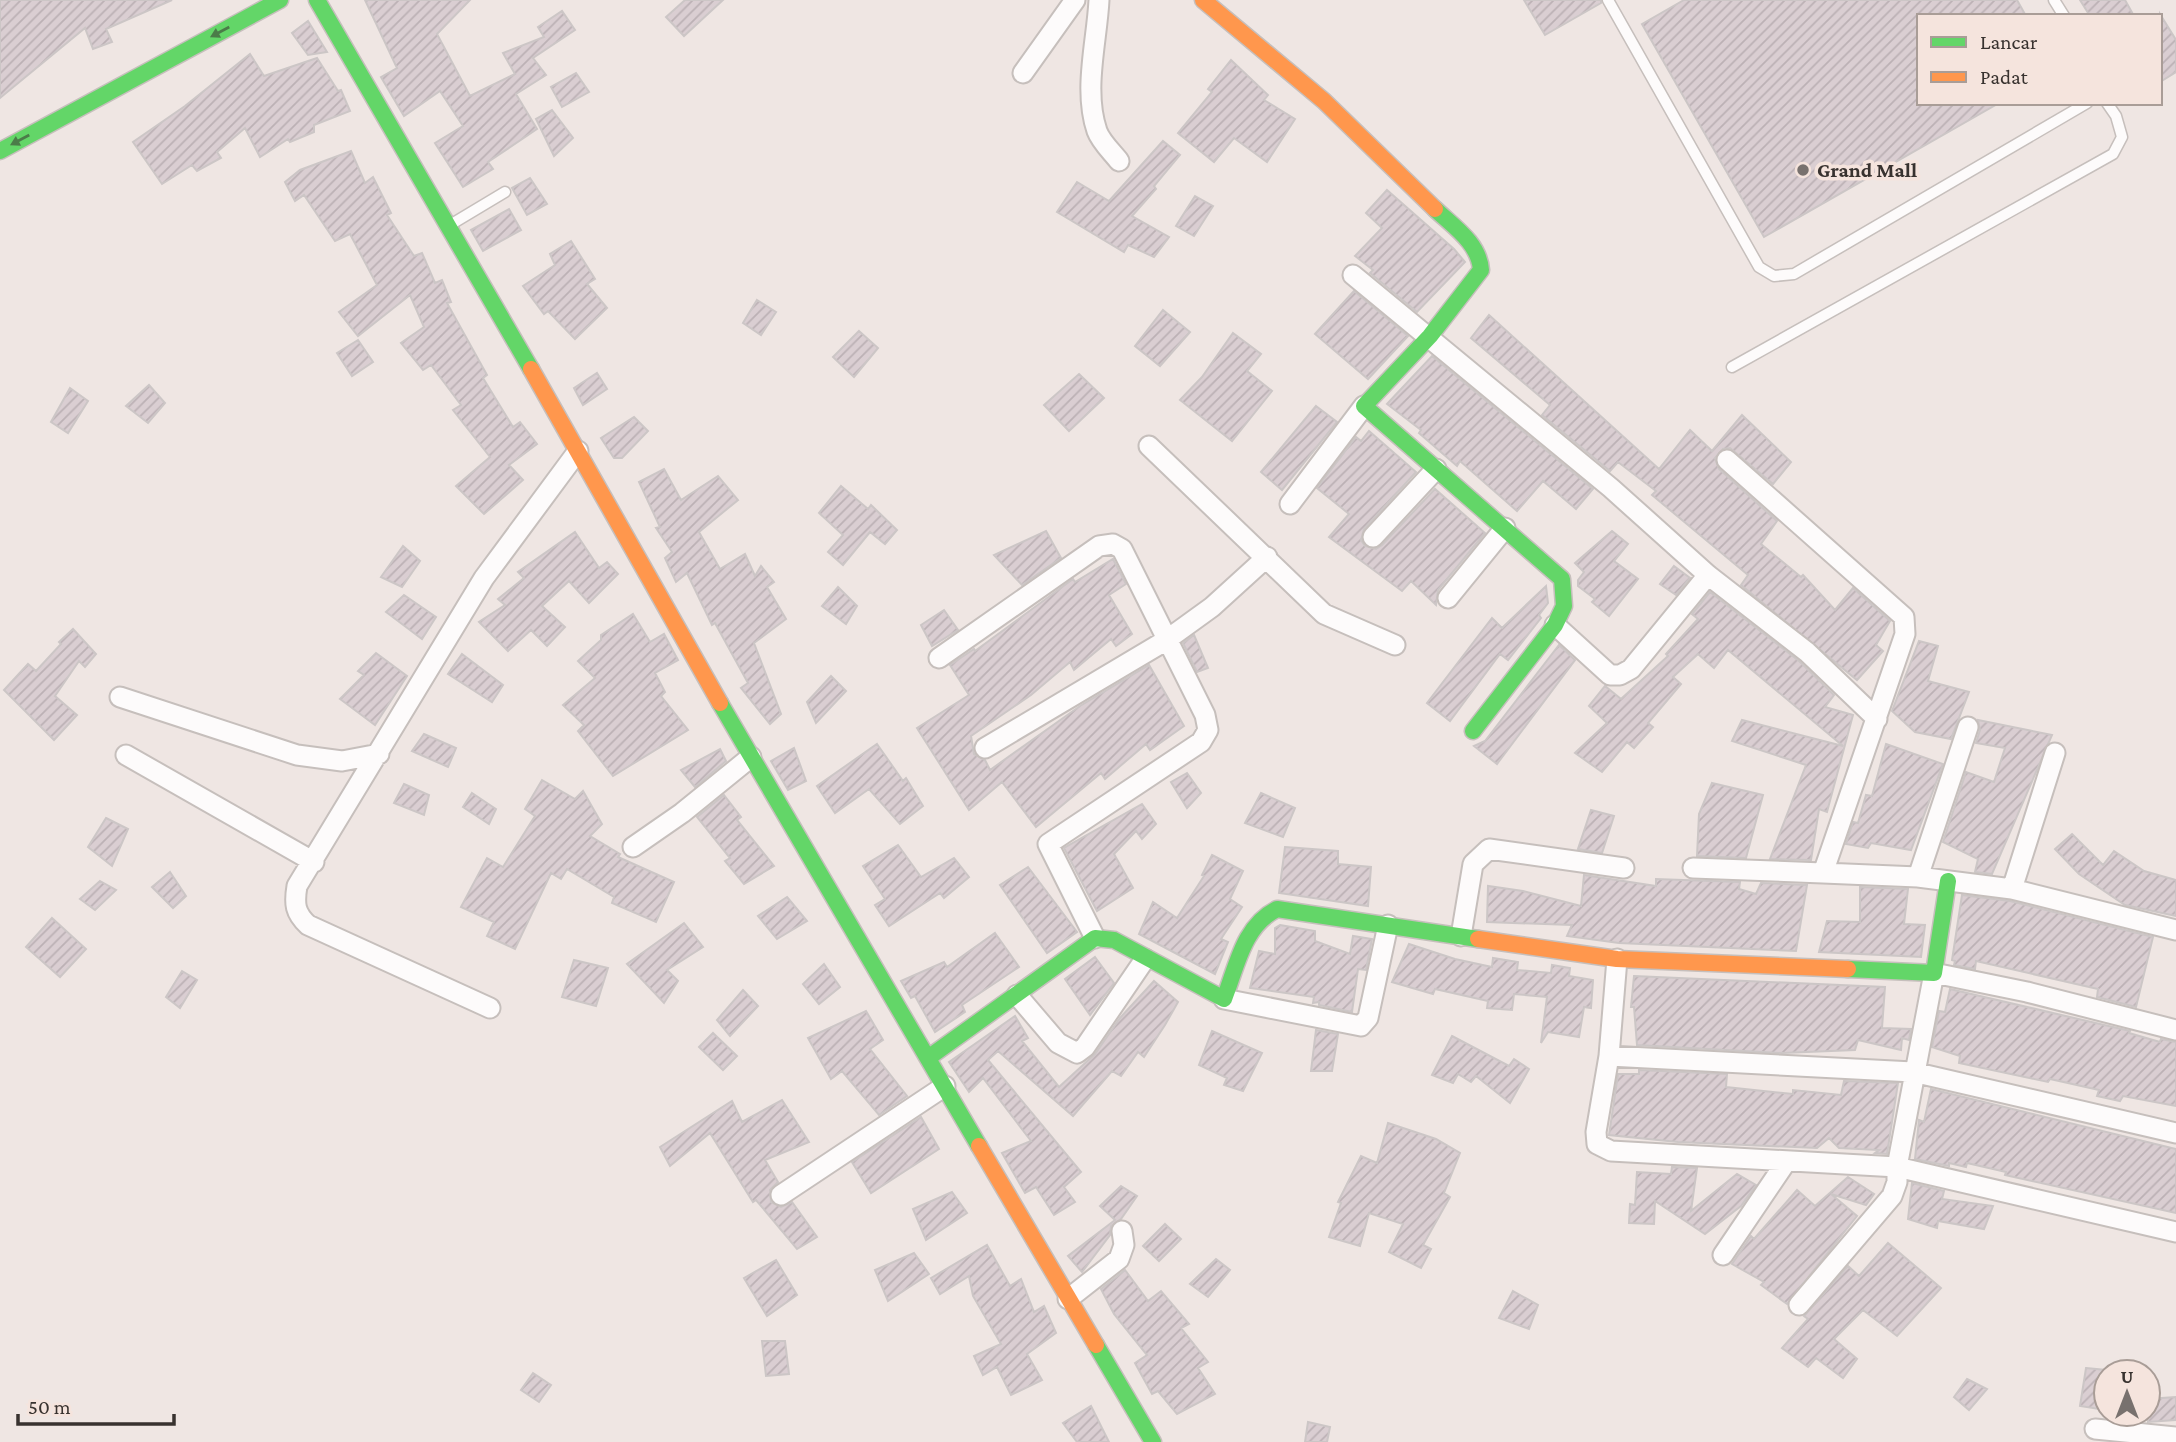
<svg xmlns="http://www.w3.org/2000/svg" width="2176" height="1442" font-family="'Crimson Pro',serif">
<style>
.building{fill:url(#building-hatch);stroke:#ccc6c6;stroke-width:2}
.lines{fill:none;stroke-linecap:round;stroke-linejoin:round}
.lane-casing{stroke:#c6bfbc;stroke-width:13}
.street-casing{stroke:#c6bfbc;stroke-width:23}
.fast-casing{stroke:#c6bfbc;stroke-width:19}
.slow-casing{stroke:#c6bfbc;stroke-width:19}
.lane{stroke:#fdfbfb;stroke-width:10}
.street{stroke:#fdfbfb;stroke-width:19}
.fast{stroke:#63d668;stroke-width:16}
.slow{stroke:#ff974d;stroke-width:16}
.oneway{fill:#4b7c49}
.poi-dot{fill:#78716e;stroke:#f5e4dd;stroke-width:2.5}
.labels{text-anchor:middle;dominant-baseline:central;stroke-width:7;stroke-linejoin:round;paint-order:stroke}
.poi-label{font-size:21px;font-weight:bold;fill:#38322f;stroke:#f5e4dd;text-anchor:start}
</style>
<defs>
<pattern id="building-hatch" width="6" height="6" patternUnits="userSpaceOnUse" patternTransform="scale(1.75)"><rect width="6" height="6" fill="#daced2"/><path d="M-1 1l2-2M0 6l6-6M5 7l2-2" fill="none" stroke="#bcb1b5"/></pattern>
</defs>
<rect width="100%" height="100%" fill="#efe6e3"/>
<path class="building" d="M 0,0 L 172,0 L 106,29 L 112,42 L 93,49 L 85,28 L 0,98 Z
M 365,0 L 470,0 L 437,34 L 470,96 L 515,74 L 503,53 L 544,37 L 538,27 L 562,11 L 575,30 L 533,58 L 546,75 L 516,94 L 537,129 L 488,162 L 493,169 L 463,187 L 435,143 L 463,126 L 440,91 L 404,116 L 381,77 L 397,68 Z
M 685,0 L 723,0 L 684,36 L 666,17 Z
M 1524,0 L 1601,0 L 1601,3 L 1545,35 Z
M 1684,0 L 2017,0 L 2026,16 L 1919,16 L 1919,103 L 1999,103 L 1764,237 L 1642,24 Z
M 2080,0 L 2125,0 L 2134,16 L 2090,16 Z
M 2160,14 L 2176,40 L 2176,72 L 2160,82 Z
M 308,21 L 327,52 L 308,55 L 292,33 Z
M 250,54 L 264,76 L 317,58 L 338,91 L 341,90 L 350,111 L 314,125 L 314,132 L 290,142 L 288,139 L 260,157 L 245,128 L 217,152 L 221,158 L 197,171 L 192,165 L 162,184 L 133,142 L 185,106 Z
M 1231,60 L 1268,95 L 1264,100 L 1295,119 L 1267,162 L 1234,138 L 1214,162 L 1178,133 L 1212,92 L 1208,89 Z
M 576,73 L 589,92 L 562,107 L 551,87 Z
M 552,110 L 573,138 L 554,156 L 536,119 Z
M 1163,141 L 1180,155 L 1154,186 L 1156,189 L 1132,216 L 1169,237 L 1154,257 L 1128,245 L 1124,252 L 1057,212 L 1077,182 L 1109,201 Z
M 351,151 L 365,183 L 373,177 L 391,213 L 387,215 L 414,256 L 422,253 L 435,283 L 442,280 L 451,302 L 447,303 L 487,375 L 483,378 L 513,427 L 520,422 L 537,444 L 509,465 L 523,480 L 484,514 L 456,486 L 490,457 L 453,410 L 461,405 L 431,365 L 423,370 L 401,343 L 424,327 L 410,295 L 358,336 L 339,312 L 377,285 L 350,234 L 335,241 L 304,195 L 295,201 L 285,182 L 300,170 Z
M 530,178 L 547,204 L 527,215 L 512,188 Z
M 1387,190 L 1454,249 L 1465,262 L 1417,312 L 1370,273 L 1373,270 L 1355,256 L 1382,228 L 1366,213 Z
M 1195,196 L 1213,206 L 1194,236 L 1176,226 Z
M 509,209 L 521,230 L 483,251 L 471,230 Z
M 571,241 L 595,279 L 587,284 L 607,308 L 575,339 L 548,311 L 544,314 L 523,286 L 555,265 L 550,254 Z
M 1354,291 L 1408,336 L 1368,379 L 1315,334 Z
M 757,300 L 776,312 L 761,335 L 743,323 Z
M 1163,310 L 1190,332 L 1160,366 L 1135,346 Z
M 1489,315 L 1659,469 L 1690,430 L 1712,451 L 1742,415 L 1791,462 L 1773,484 L 1730,448 L 1723,449 L 1715,458 L 1719,469 L 1777,521 L 1761,544 L 1801,577 L 1803,575 L 1835,610 L 1853,588 L 1890,621 L 1876,645 L 1883,651 L 1857,680 L 1741,585 L 1748,575 L 1652,495 L 1656,491 L 1618,462 L 1610,471 L 1542,415 L 1550,405 L 1471,338 Z
M 859,331 L 878,348 L 854,377 L 833,357 Z
M 1233,333 L 1261,354 L 1247,371 L 1272,391 L 1232,441 L 1180,400 L 1202,377 Z
M 358,340 L 373,362 L 352,376 L 337,353 Z
M 1432,356 L 1593,489 L 1576,509 L 1543,481 L 1517,511 L 1460,461 L 1457,466 L 1419,433 L 1421,430 L 1387,404 Z
M 597,373 L 607,389 L 583,405 L 574,388 Z
M 1079,374 L 1104,398 L 1069,431 L 1044,405 Z
M 149,385 L 165,403 L 148,423 L 126,406 Z
M 70,388 L 88,401 L 68,433 L 51,422 Z
M 1316,406 L 1337,422 L 1282,490 L 1261,472 Z
M 634,417 L 648,431 L 622,458 L 614,458 L 601,438 Z
M 1369,431 L 1416,472 L 1364,529 L 1361,540 L 1365,546 L 1376,549 L 1382,545 L 1435,489 L 1485,533 L 1438,590 L 1436,605 L 1411,581 L 1402,591 L 1329,537 L 1349,514 L 1317,488 L 1356,437 L 1361,441 Z
M 664,469 L 681,500 L 718,476 L 738,500 L 699,532 L 720,569 L 745,554 L 755,576 L 761,566 L 774,582 L 767,587 L 786,619 L 754,643 L 781,714 L 770,724 L 741,688 L 748,683 L 715,623 L 712,625 L 687,573 L 676,582 L 665,558 L 672,552 L 656,528 L 660,527 L 639,482 Z
M 841,486 L 868,509 L 871,505 L 897,530 L 885,544 L 870,532 L 843,565 L 828,552 L 843,535 L 819,513 Z
M 1046,531 L 1061,558 L 1022,585 L 994,555 Z
M 1612,531 L 1628,544 L 1614,561 L 1638,579 L 1609,616 L 1592,602 L 1595,599 L 1578,586 L 1578,580 L 1584,572 L 1575,563 Z
M 575,532 L 599,568 L 607,562 L 618,574 L 589,603 L 569,581 L 542,606 L 565,627 L 547,646 L 531,630 L 508,651 L 479,622 L 505,605 L 498,599 L 524,578 L 518,572 Z
M 403,546 L 420,561 L 402,587 L 381,577 Z
M 1113,559 L 1126,584 L 1109,595 L 1132,634 L 1116,646 L 1111,639 L 1074,670 L 1070,662 L 1031,695 L 971,736 L 974,754 L 985,760 L 990,770 L 1080,706 L 1149,665 L 1184,726 L 1150,750 L 1146,744 L 1105,779 L 1101,773 L 1036,827 L 1002,782 L 969,810 L 917,728 L 969,695 L 950,665 L 974,649 L 975,651 L 1073,579 L 1075,582 Z
M 1674,566 L 1690,578 L 1676,595 L 1660,584 Z
M 1546,586 L 1548,603 L 1539,615 L 1541,618 L 1508,660 L 1500,654 L 1450,721 L 1427,703 L 1492,618 L 1502,628 Z
M 838,587 L 857,606 L 846,624 L 822,606 Z
M 1710,592 L 1799,661 L 1834,695 L 1825,707 L 1853,715 L 1827,812 L 1819,809 L 1811,860 L 1770,859 L 1806,765 L 1732,741 L 1742,720 L 1843,746 L 1728,650 L 1714,668 L 1698,654 L 1673,677 L 1681,684 L 1648,723 L 1653,727 L 1634,748 L 1627,742 L 1602,772 L 1575,753 L 1607,723 L 1589,706 L 1605,686 L 1621,699 L 1668,656 L 1666,654 L 1698,619 L 1692,614 Z
M 404,595 L 436,617 L 422,639 L 386,612 Z
M 944,610 L 958,630 L 932,646 L 921,625 Z
M 633,614 L 650,642 L 664,634 L 678,660 L 655,673 L 665,692 L 661,696 L 688,730 L 613,776 L 578,731 L 584,725 L 563,705 L 595,678 L 578,661 L 601,640 L 601,635 Z
M 73,629 L 96,654 L 85,667 L 79,661 L 55,696 L 77,715 L 54,740 L 4,690 L 28,664 L 36,671 L 61,644 L 59,642 Z
M 1194,635 L 1208,668 L 1197,672 L 1183,643 Z
M 1919,641 L 1938,646 L 1928,681 L 1969,692 L 1951,739 L 1915,732 L 1892,711 Z
M 1559,645 L 1575,660 L 1497,764 L 1474,746 L 1485,741 Z
M 376,653 L 407,676 L 375,725 L 340,699 L 364,675 L 358,671 Z
M 462,654 L 503,685 L 492,702 L 448,674 Z
M 831,676 L 846,691 L 816,723 L 807,702 Z
M 1978,720 L 2052,735 L 1992,874 L 1975,872 L 1978,859 L 1943,842 L 1966,772 L 1994,782 L 2005,748 L 1976,743 L 1980,730 Z
M 424,734 L 456,748 L 448,767 L 412,751 Z
M 877,744 L 903,781 L 906,778 L 923,806 L 900,824 L 869,789 L 835,813 L 817,786 Z
M 1886,744 L 1943,764 L 1911,850 L 1871,843 L 1868,848 L 1846,844 L 1853,822 L 1858,823 L 1866,795 L 1872,796 Z
M 794,748 L 806,781 L 788,790 L 771,761 Z
M 720,749 L 726,761 L 695,787 L 681,770 Z
M 1187,773 L 1201,793 L 1187,808 L 1171,782 Z
M 542,780 L 575,799 L 583,791 L 602,824 L 590,836 L 620,854 L 618,857 L 674,882 L 656,922 L 612,903 L 614,897 L 567,869 L 561,879 L 551,873 L 515,949 L 487,936 L 494,922 L 461,907 L 487,858 L 503,867 L 535,816 L 525,809 Z
M 1712,783 L 1763,795 L 1746,858 L 1697,856 L 1699,814 Z
M 404,784 L 429,795 L 424,815 L 394,803 Z
M 472,793 L 496,809 L 489,824 L 463,807 Z
M 1261,793 L 1295,808 L 1283,837 L 1245,823 Z
M 724,795 L 741,817 L 737,820 L 774,866 L 744,884 L 725,861 L 730,858 L 697,817 Z
M 1142,804 L 1156,824 L 1142,839 L 1136,831 L 1114,854 L 1133,888 L 1097,911 L 1064,848 Z
M 1591,810 L 1614,816 L 1602,853 L 1578,849 Z
M 106,818 L 128,829 L 112,866 L 88,847 Z
M 2072,834 L 2103,865 L 2114,851 L 2144,871 L 2176,880 L 2176,916 L 2125,905 L 2079,874 L 2055,849 Z
M 898,845 L 921,877 L 954,858 L 969,877 L 944,898 L 940,893 L 889,926 L 875,905 L 885,899 L 863,866 Z
M 1285,847 L 1338,851 L 1338,864 L 1371,867 L 1368,906 L 1279,893 Z
M 1212,855 L 1243,871 L 1230,899 L 1242,907 L 1221,939 L 1228,942 L 1215,974 L 1139,934 L 1153,902 L 1177,918 L 1204,876 L 1202,875 Z
M 1028,867 L 1077,932 L 1047,953 L 1000,885 Z
M 170,872 L 186,896 L 173,908 L 152,887 Z
M 1584,875 L 1656,886 L 1656,879 L 1740,882 L 1739,889 L 1756,894 L 1761,883 L 1807,885 L 1796,951 L 1619,943 L 1567,936 L 1572,925 L 1487,922 L 1488,886 L 1523,891 L 1581,906 Z
M 100,881 L 116,890 L 95,910 L 80,899 Z
M 1860,887 L 1908,889 L 1904,924 L 1925,925 L 1921,957 L 1819,952 L 1827,921 L 1860,922 Z
M 1962,895 L 2010,901 L 2153,937 L 2136,1007 L 2097,997 L 2098,989 L 1976,961 L 1975,969 L 1954,965 L 1955,961 L 1952,960 Z
M 787,897 L 807,921 L 777,939 L 758,916 Z
M 52,918 L 86,949 L 60,977 L 26,947 Z
M 684,923 L 703,947 L 667,970 L 678,981 L 664,1003 L 627,964 Z
M 1280,925 L 1315,931 L 1315,941 L 1350,954 L 1353,936 L 1372,939 L 1366,970 L 1358,969 L 1352,1012 L 1319,1005 L 1319,1002 L 1313,1003 L 1314,997 L 1250,988 L 1259,951 L 1275,954 L 1275,928 Z
M 995,933 L 1019,967 L 962,1005 L 965,1012 L 935,1032 L 915,996 L 911,998 L 901,981 L 944,962 L 947,967 Z
M 1409,944 L 1455,959 L 1492,967 L 1493,958 L 1518,962 L 1517,970 L 1551,973 L 1552,965 L 1570,968 L 1569,976 L 1593,980 L 1591,1008 L 1584,1007 L 1579,1037 L 1548,1032 L 1541,1043 L 1547,997 L 1514,994 L 1512,1010 L 1487,1008 L 1488,1001 L 1435,989 L 1433,994 L 1392,982 Z
M 1095,957 L 1114,983 L 1090,1015 L 1065,979 Z
M 574,960 L 608,968 L 596,1006 L 562,997 Z
M 824,964 L 840,987 L 819,1004 L 803,984 Z
M 182,971 L 197,980 L 180,1008 L 166,997 Z
M 1634,976 L 1885,987 L 1882,1028 L 1911,1029 L 1909,1040 L 1902,1038 L 1901,1050 L 1858,1040 L 1855,1050 L 1782,1053 L 1637,1045 L 1634,1007 L 1631,1007 Z
M 1154,981 L 1178,1002 L 1165,1025 L 1144,1057 L 1138,1052 L 1121,1076 L 1112,1071 L 1073,1116 L 998,1051 L 988,1060 L 1081,1172 L 1064,1187 L 1075,1202 L 1054,1215 L 1036,1187 L 1025,1193 L 1002,1153 L 1031,1141 L 983,1078 L 969,1092 L 949,1062 L 1015,1016 L 1028,1038 L 1022,1041 L 1059,1087 L 1095,1054 L 1120,1018 Z
M 1950,989 L 2130,1031 L 2129,1033 L 2160,1042 L 2161,1039 L 2176,1042 L 2176,1106 L 2123,1096 L 2120,1101 L 2097,1096 L 2099,1090 L 2050,1079 L 2048,1082 L 1959,1063 L 1960,1056 L 1932,1047 L 1939,1011 L 1945,1012 Z
M 743,990 L 758,1006 L 730,1036 L 717,1020 Z
M 866,1011 L 883,1040 L 870,1049 L 907,1096 L 879,1115 L 842,1071 L 831,1079 L 808,1038 Z
M 1316,1030 L 1338,1034 L 1332,1071 L 1311,1071 Z
M 1212,1031 L 1262,1053 L 1243,1091 L 1224,1085 L 1227,1078 L 1199,1065 Z
M 713,1033 L 737,1056 L 723,1070 L 699,1047 Z
M 1452,1036 L 1509,1066 L 1514,1059 L 1529,1069 L 1510,1103 L 1476,1076 L 1471,1082 L 1458,1074 L 1453,1083 L 1432,1075 Z
M 1639,1070 L 1727,1074 L 1726,1087 L 1793,1094 L 1793,1090 L 1841,1095 L 1844,1081 L 1898,1083 L 1887,1154 L 1875,1153 L 1879,1150 L 1839,1148 L 1829,1138 L 1817,1148 L 1678,1142 L 1609,1135 L 1618,1074 L 1639,1074 Z
M 1931,1089 L 2176,1149 L 2176,1213 L 2005,1175 L 2006,1172 L 1967,1163 L 1966,1167 L 1949,1163 L 1949,1166 L 1915,1159 L 1919,1120 L 1924,1122 Z
M 782,1100 L 809,1142 L 765,1160 L 778,1182 L 770,1190 L 771,1202 L 781,1207 L 792,1202 L 817,1237 L 797,1249 L 756,1200 L 753,1202 L 710,1133 L 670,1166 L 660,1147 L 732,1101 L 742,1122 Z
M 921,1117 L 939,1149 L 871,1193 L 852,1162 Z
M 1388,1123 L 1436,1139 L 1460,1153 L 1444,1193 L 1450,1197 L 1423,1245 L 1431,1249 L 1421,1268 L 1389,1252 L 1403,1224 L 1369,1213 L 1360,1246 L 1329,1237 L 1341,1203 L 1338,1202 L 1361,1156 L 1377,1163 Z
M 1672,1167 L 1697,1168 L 1691,1211 L 1737,1174 L 1756,1185 L 1741,1206 L 1705,1234 L 1655,1201 L 1654,1224 L 1629,1223 L 1630,1204 L 1635,1205 L 1637,1172 L 1671,1174 Z
M 1848,1177 L 1874,1194 L 1866,1205 L 1831,1194 L 1857,1216 L 1787,1304 L 1761,1285 L 1764,1282 L 1732,1264 L 1751,1236 L 1754,1239 L 1797,1190 L 1815,1206 Z
M 1912,1183 L 1944,1191 L 1942,1199 L 1993,1206 L 1984,1229 L 1938,1221 L 1937,1228 L 1908,1219 Z
M 1121,1186 L 1137,1196 L 1121,1219 L 1111,1226 L 1110,1235 L 1082,1272 L 1068,1256 L 1115,1220 L 1100,1206 Z
M 952,1192 L 967,1213 L 926,1240 L 913,1209 Z
M 1165,1224 L 1181,1239 L 1159,1261 L 1143,1246 Z
M 1888,1243 L 1941,1288 L 1897,1336 L 1863,1310 L 1834,1339 L 1857,1359 L 1843,1378 L 1816,1358 L 1808,1367 L 1782,1348 L 1808,1319 L 1804,1316 L 1848,1266 L 1859,1276 Z
M 987,1245 L 1010,1286 L 1021,1279 L 1034,1312 L 1044,1306 L 1056,1333 L 1027,1354 L 1042,1380 L 1011,1395 L 997,1367 L 983,1375 L 974,1356 L 1001,1344 L 973,1296 L 969,1276 L 940,1294 L 931,1278 Z
M 914,1253 L 929,1274 L 888,1301 L 875,1270 Z
M 1216,1259 L 1230,1270 L 1208,1297 L 1190,1284 Z
M 776,1260 L 797,1295 L 767,1316 L 744,1278 Z
M 1125,1270 L 1148,1301 L 1161,1291 L 1189,1324 L 1181,1328 L 1208,1362 L 1198,1368 L 1215,1394 L 1177,1414 L 1158,1391 L 1152,1394 L 1135,1363 L 1147,1355 L 1114,1314 L 1101,1289 Z
M 1513,1291 L 1538,1305 L 1529,1329 L 1499,1318 Z
M 762,1341 L 785,1341 L 789,1374 L 766,1376 Z
M 2086,1368 L 2106,1370 L 2106,1410 L 2080,1406 Z
M 533,1373 L 551,1385 L 539,1402 L 521,1390 Z
M 1967,1379 L 1987,1389 L 1969,1410 L 1954,1397 Z
M 2176,1397 L 2176,1420 L 2148,1422 L 2148,1399 Z
M 1091,1406 L 1109,1442 L 1077,1442 L 1063,1423 Z
M 1308,1422 L 1330,1427 L 1327,1442 L 1305,1442 Z"/>
<g class="lines">
<g class="lane-casing">
<path id="lane" d="M 1608,0 L 1759,267 L 1774,276 L 1794,274 L 2087,103
M 2054,0 L 2064,16
M 450,225 L 505,192
M 1732,367 L 2113,154 L 2122,137 L 2116,116 L 2107,103"/>
</g>
<g class="street-casing">
<path id="street" d="M 1099,0 C 1097,41 1083,90 1097,131 C 1101,142 1112,152 1119,161
M 1023,73 L 1075,0
M 1353,275 L 1611,488 L 1708,575 L 1807,652 L 1877,719
M 1149,446 L 1324,614 L 1395,645
M 1290,504 L 1364,406
M 1373,537 L 1436,469
M 1448,598 L 1505,528
M 1555,625 L 1610,675 L 1620,675 L 1631,669 L 1708,575
M 939,658 L 1099,546 L 1113,544 L 1122,549 L 1205,715 L 1208,730 L 1201,742 L 1048,844 L 1095,938
M 120,697 L 297,755 L 342,761 L 379,754
M 985,748 L 1165,641 L 1212,607 L 1267,557
M 126,755 L 314,862
M 633,847 L 682,813 L 751,757
M 1693,868 L 1823,873 L 1905,634 L 1904,617 L 1727,460
M 1823,873 L 1918,877 L 2012,889 L 2176,930
M 1918,877 L 1968,727
M 2012,889 L 2055,753
M 1461,936 L 1473,864 L 1489,849 L 1624,868
M 1617,959 L 1609,1056 L 1596,1132 L 1597,1144 L 1611,1151 L 1897,1167 L 2176,1232
M 1017,995 L 1058,1043 L 1077,1053 L 1085,1047 L 1145,959
M 1224,999 L 1361,1026 L 1368,1018 L 1388,925
M 490,1008 L 308,925 C 295,913 294,904 297,886 L 484,578 L 578,451
M 1609,1056 L 1913,1072 L 2176,1133
M 781,1195 L 945,1086
M 1723,1255 L 1786,1162
M 1068,1299 L 1119,1259 L 1124,1245 L 1122,1231
M 1799,1305 L 1892,1196 L 1897,1182 L 1897,1167 L 1934,973 L 2027,992 L 2176,1030
M 2095,1429 L 2176,1437"/>
</g>
<g class="fast-casing">
<path id="fast" d="M 317,0 L 531,369
M 0,151 L 280,0
M 1435,209 C 1454,227 1479,243 1481,270 L 1430,336 L 1364,406 L 1562,579 L 1564,606 L 1555,625 L 1473,731
M 720,703 L 979,1146
M 1848,969 L 1934,973 L 1948,881
M 928,1058 L 1095,938 L 1114,940 L 1224,999 C 1237,966 1243,926 1277,909 L 1478,939
M 1096,1345 L 1153,1442"/>
</g>
<g class="slow-casing">
<path id="slow" d="M 1203,0 L 1324,101 L 1435,209
M 531,369 L 720,703
M 1478,939 L 1617,959 L 1848,969
M 979,1146 L 1096,1345"/>
</g>
<use href="#lane" class="lane"/>
<use href="#street" class="street"/>
<use href="#fast" class="fast"/>
<use href="#slow" class="slow"/>
</g>
<defs><path id="oneway-solid" d="M-6-.8H1V-3.2L6.5 0L1 3.2V.8H-6Z" transform="scale(1.75)"/></defs>
<g class="oneway">
<use href="#oneway-solid" transform="translate(220 32) rotate(152)"/>
<use href="#oneway-solid" transform="translate(20 140) rotate(152)"/>
</g>
<circle class="poi-dot" cx="1803" cy="170" r="7"/>
<g class="labels">
<g class="poi-label">
<text x="1817" y="170">Grand Mall</text>
</g>
</g>
<rect x="1917" y="14" width="245" height="91" fill="#f5e4dd" stroke="#a99d97" stroke-width="2"/>
<rect x="1931" y="37" width="35" height="10" fill="#63d668" stroke="#a99d97" stroke-width="2"/>
<text x="1980" y="49" font-size="21" fill="#38322f">Lancar</text>
<rect x="1931" y="72" width="35" height="10" fill="#ff974d" stroke="#a99d97" stroke-width="2"/>
<text x="1980" y="84" font-size="21" fill="#38322f">Padat</text>
<g transform="translate(2127 1393)"><circle r="33" fill="#f5e4dd" stroke="#a99d97" stroke-width="2"/>
<path d="M0-5L12 26L0 18L-12 26Z" fill="#78716e"/>
<text y="-10" font-size="19" font-weight="bold" text-anchor="middle" fill="#38322f">U</text>
</g>
<path d="M18 1414v10h156v-10" fill="none" stroke="#38322f" stroke-width="3.5"/>
<text x="28" y="1414" font-size="21" fill="#38322f" stroke="#f5e4dd" stroke-width="5" paint-order="stroke">50 m</text>
</svg>
